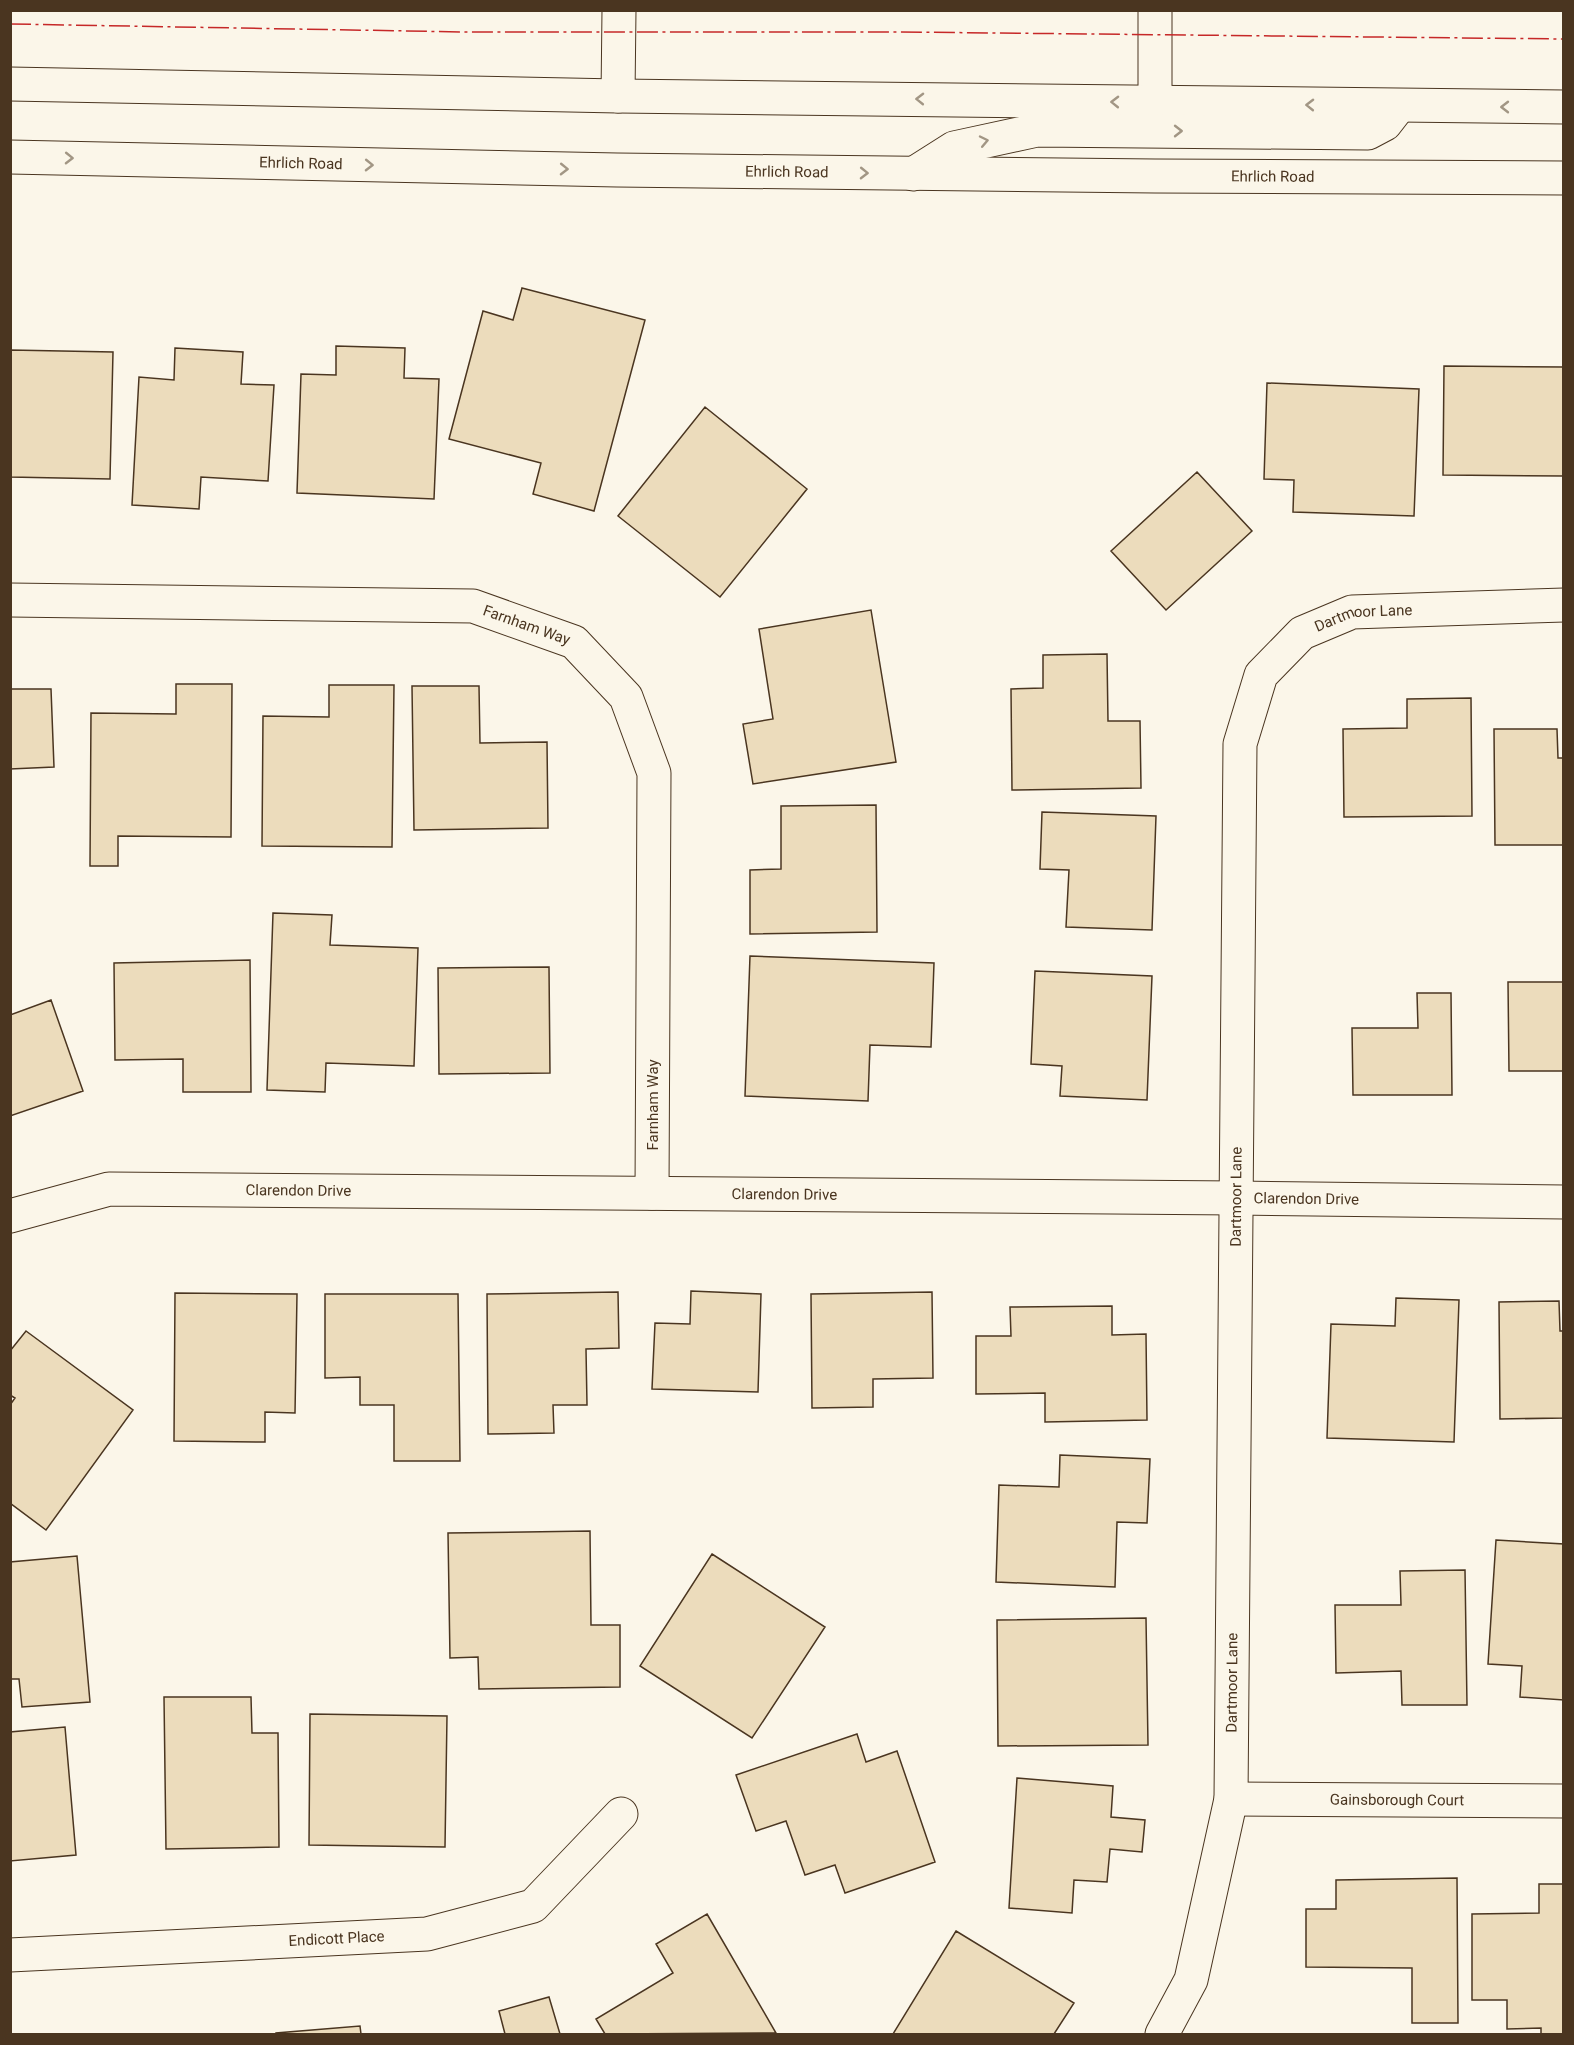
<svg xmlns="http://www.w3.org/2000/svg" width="1574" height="2045" font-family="Roboto,sans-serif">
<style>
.building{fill:#ecdcbc;stroke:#4a3520;stroke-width:1.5}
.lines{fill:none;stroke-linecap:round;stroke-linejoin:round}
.minor-casing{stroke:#4a3520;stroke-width:35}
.secondary-casing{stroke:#4a3520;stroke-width:35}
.minor{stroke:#fbf6e9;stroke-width:33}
.secondary{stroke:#fbf6e9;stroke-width:33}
.power{stroke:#c62828;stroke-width:1.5;stroke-dasharray:21 4.5 3 4.5;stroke-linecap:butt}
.oneway{stroke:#a29684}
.labels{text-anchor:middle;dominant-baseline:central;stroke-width:4.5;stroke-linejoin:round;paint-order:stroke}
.street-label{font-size:15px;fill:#4a3520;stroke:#fbf6e9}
</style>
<rect width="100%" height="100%" fill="#fbf6e9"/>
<path class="building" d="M 522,288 L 645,320 L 594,511 L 533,494 L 541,463 L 449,439 L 483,311 L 513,320 Z
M 336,346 L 405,348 L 404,378 L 439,379 L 434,499 L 297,493 L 301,374 L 336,375 Z
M 175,348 L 243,352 L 241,384 L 274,385 L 268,481 L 201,477 L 199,509 L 132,505 L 139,377 L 174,380 Z
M 10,350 L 113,352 L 110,479 L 10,477 Z
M 1444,366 L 1564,367 L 1564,476 L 1443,475 Z
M 1267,383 L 1419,389 L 1414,516 L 1293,512 L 1294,480 L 1264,479 Z
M 705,407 L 807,489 L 720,597 L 618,516 Z
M 1197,472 L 1252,531 L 1166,610 L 1111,551 Z
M 871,610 L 896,762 L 753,784 L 743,724 L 773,719 L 759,629 Z
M 1107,654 L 1108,721 L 1140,721 L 1141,788 L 1012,790 L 1011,689 L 1043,688 L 1043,655 Z
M 176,684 L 232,684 L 231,837 L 118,836 L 118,866 L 90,866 L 91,713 L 176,714 Z
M 329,685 L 394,685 L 392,847 L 262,846 L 263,716 L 329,717 Z
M 412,686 L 479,686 L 480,743 L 547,742 L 548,828 L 414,830 Z
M 10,689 L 51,689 L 54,767 L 10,769 Z
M 1471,698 L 1472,816 L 1344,817 L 1343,729 L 1407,728 L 1407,699 Z
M 1494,729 L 1557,729 L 1558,758 L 1564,758 L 1564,845 L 1495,845 Z
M 876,805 L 877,932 L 750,934 L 750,870 L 781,869 L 781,806 Z
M 1042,812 L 1156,816 L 1152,930 L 1066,927 L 1069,870 L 1040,869 Z
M 273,913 L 332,915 L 330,945 L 418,948 L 414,1066 L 326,1063 L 325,1092 L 267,1090 Z
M 750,956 L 934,963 L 931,1047 L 870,1045 L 868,1101 L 745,1096 Z
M 250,960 L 251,1092 L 183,1092 L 183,1059 L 115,1060 L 114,963 Z
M 549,967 L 550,1073 L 439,1074 L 438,968 Z
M 1035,971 L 1152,976 L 1147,1100 L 1060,1096 L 1062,1066 L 1031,1064 Z
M 1508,982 L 1564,982 L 1564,1071 L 1509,1071 Z
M 1417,993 L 1451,993 L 1452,1095 L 1353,1095 L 1352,1028 L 1418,1028 Z
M 51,1000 L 83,1091 L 10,1116 L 10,1015 Z
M 691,1291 L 761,1294 L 758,1392 L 652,1389 L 655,1323 L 690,1324 Z
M 618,1292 L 619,1348 L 586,1349 L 587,1405 L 553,1405 L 554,1433 L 488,1434 L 487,1294 Z
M 932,1292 L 933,1378 L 873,1379 L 873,1407 L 812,1408 L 811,1294 Z
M 175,1293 L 297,1294 L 295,1413 L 265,1412 L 265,1442 L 174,1441 Z
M 325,1294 L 458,1294 L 460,1461 L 394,1461 L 394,1405 L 360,1405 L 360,1377 L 325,1378 Z
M 1396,1298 L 1459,1300 L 1454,1442 L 1327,1438 L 1331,1324 L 1395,1326 Z
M 1559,1301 L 1560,1331 L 1564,1331 L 1564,1418 L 1500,1419 L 1499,1302 Z
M 1112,1306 L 1112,1335 L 1146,1334 L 1147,1420 L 1045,1422 L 1045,1393 L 976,1394 L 976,1336 L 1011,1336 L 1010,1307 Z
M 26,1331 L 133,1410 L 46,1530 L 10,1503 L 10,1405 L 15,1398 L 10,1395 L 10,1351 Z
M 1060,1455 L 1150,1459 L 1147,1523 L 1117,1522 L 1115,1587 L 996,1582 L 999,1485 L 1059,1487 Z
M 590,1531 L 591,1625 L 620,1625 L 620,1687 L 479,1689 L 478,1657 L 450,1658 L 448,1533 Z
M 1496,1540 L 1564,1544 L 1564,1700 L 1520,1697 L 1522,1666 L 1488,1664 Z
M 712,1554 L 825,1627 L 752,1738 L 640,1666 Z
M 77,1556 L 90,1702 L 22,1707 L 19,1679 L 10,1679 L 10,1562 Z
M 1465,1570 L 1467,1705 L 1402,1705 L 1401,1671 L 1336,1673 L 1335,1605 L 1401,1605 L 1400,1571 Z
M 1146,1618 L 1148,1745 L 998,1746 L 997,1620 Z
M 164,1697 L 251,1697 L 252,1733 L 278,1733 L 279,1847 L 166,1849 Z
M 310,1714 L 447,1716 L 445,1847 L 309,1845 Z
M 65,1727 L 76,1855 L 10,1861 L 10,1732 Z
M 857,1734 L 866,1762 L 897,1751 L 935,1862 L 845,1893 L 835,1865 L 805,1875 L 786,1821 L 756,1831 L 736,1775 Z
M 1017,1778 L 1113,1786 L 1111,1817 L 1145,1820 L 1142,1852 L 1110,1849 L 1107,1882 L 1074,1880 L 1072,1913 L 1009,1908 Z
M 1457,1878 L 1458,2023 L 1412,2023 L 1412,1968 L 1306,1967 L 1306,1909 L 1336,1909 L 1336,1880 Z
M 1539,1884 L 1564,1884 L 1564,2034 L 1541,2034 L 1541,2028 L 1507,2029 L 1507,2000 L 1472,2000 L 1472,1914 L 1539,1913 Z
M 707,1914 L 776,2033 L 605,2034 L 596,2019 L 673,1973 L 656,1944 Z
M 956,1931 L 1074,2003 L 1054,2034 L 893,2034 Z
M 549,1997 L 560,2034 L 505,2034 L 499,2011 Z
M 360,2026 L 361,2034 L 276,2034 L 276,2033 Z"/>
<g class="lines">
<g class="minor-casing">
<g id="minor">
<path d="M 1155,10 L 1155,102"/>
<path d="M 618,96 L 619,10"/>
<path id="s1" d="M 10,600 L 473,606 L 574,642 L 626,697 L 654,773 L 652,1193"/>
<path id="s2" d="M 10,1216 L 109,1189 L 1237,1198 L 1564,1202"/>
<path id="s3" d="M 1231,1799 L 1564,1801"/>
<path id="s4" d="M 10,1955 L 427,1934 L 533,1906 L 621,1814"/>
<path id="s5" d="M 1162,2034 L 1191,1980 L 1231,1799 L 1240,744 L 1261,675 L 1302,633 L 1352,612 L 1564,605"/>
</g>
</g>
<g class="secondary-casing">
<g id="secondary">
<path d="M 10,84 L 618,96 L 1564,107"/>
<path id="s6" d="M 10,157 L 617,170 L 1155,176 L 1564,178"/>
<path d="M 913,174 L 954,148 L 1037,130 L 1368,133 L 1385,124 L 1399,106"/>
</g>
</g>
<use href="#minor" class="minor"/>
<use href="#secondary" class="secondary"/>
<path class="power" d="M 10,24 L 466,32 L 901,32 L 1564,39"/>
</g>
<defs><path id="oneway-chevron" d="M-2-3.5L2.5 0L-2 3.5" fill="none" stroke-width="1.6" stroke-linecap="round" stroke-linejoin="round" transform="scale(1.5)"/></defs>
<g class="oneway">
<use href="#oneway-chevron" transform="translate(920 99) rotate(-179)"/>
<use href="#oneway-chevron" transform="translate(1115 102) rotate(-179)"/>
<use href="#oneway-chevron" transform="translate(1310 105) rotate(-179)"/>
<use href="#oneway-chevron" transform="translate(1505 107) rotate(-180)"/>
<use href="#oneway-chevron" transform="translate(1178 131)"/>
<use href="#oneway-chevron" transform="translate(984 141) rotate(-12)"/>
<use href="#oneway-chevron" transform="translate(69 158) rotate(1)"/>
<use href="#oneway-chevron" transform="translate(369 165) rotate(1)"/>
<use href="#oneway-chevron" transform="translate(564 169) rotate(1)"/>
<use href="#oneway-chevron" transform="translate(864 173) rotate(1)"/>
</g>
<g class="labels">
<g class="street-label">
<text stroke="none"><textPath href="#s6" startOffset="291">Ehrlich Road</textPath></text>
<text stroke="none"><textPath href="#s6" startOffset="777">Ehrlich Road</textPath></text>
<text stroke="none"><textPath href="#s6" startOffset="1263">Ehrlich Road</textPath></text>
<text stroke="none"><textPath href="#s5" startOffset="1497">Dartmoor Lane</textPath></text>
<text stroke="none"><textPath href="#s1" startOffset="520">Farnham Way</textPath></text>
<text transform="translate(653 1105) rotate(-90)">Farnham Way</text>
<text stroke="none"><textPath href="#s2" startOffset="292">Clarendon Drive</textPath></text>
<text stroke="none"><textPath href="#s2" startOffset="778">Clarendon Drive</textPath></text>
<text stroke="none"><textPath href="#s5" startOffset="849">Dartmoor Lane</textPath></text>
<text stroke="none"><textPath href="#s2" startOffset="1300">Clarendon Drive</textPath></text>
<text stroke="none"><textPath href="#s5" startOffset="363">Dartmoor Lane</textPath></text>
<text stroke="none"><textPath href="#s3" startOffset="166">Gainsborough Court</textPath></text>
<text stroke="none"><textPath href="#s4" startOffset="327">Endicott Place</textPath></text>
</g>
</g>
<rect width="1574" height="2045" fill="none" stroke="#4a3520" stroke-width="24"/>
</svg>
